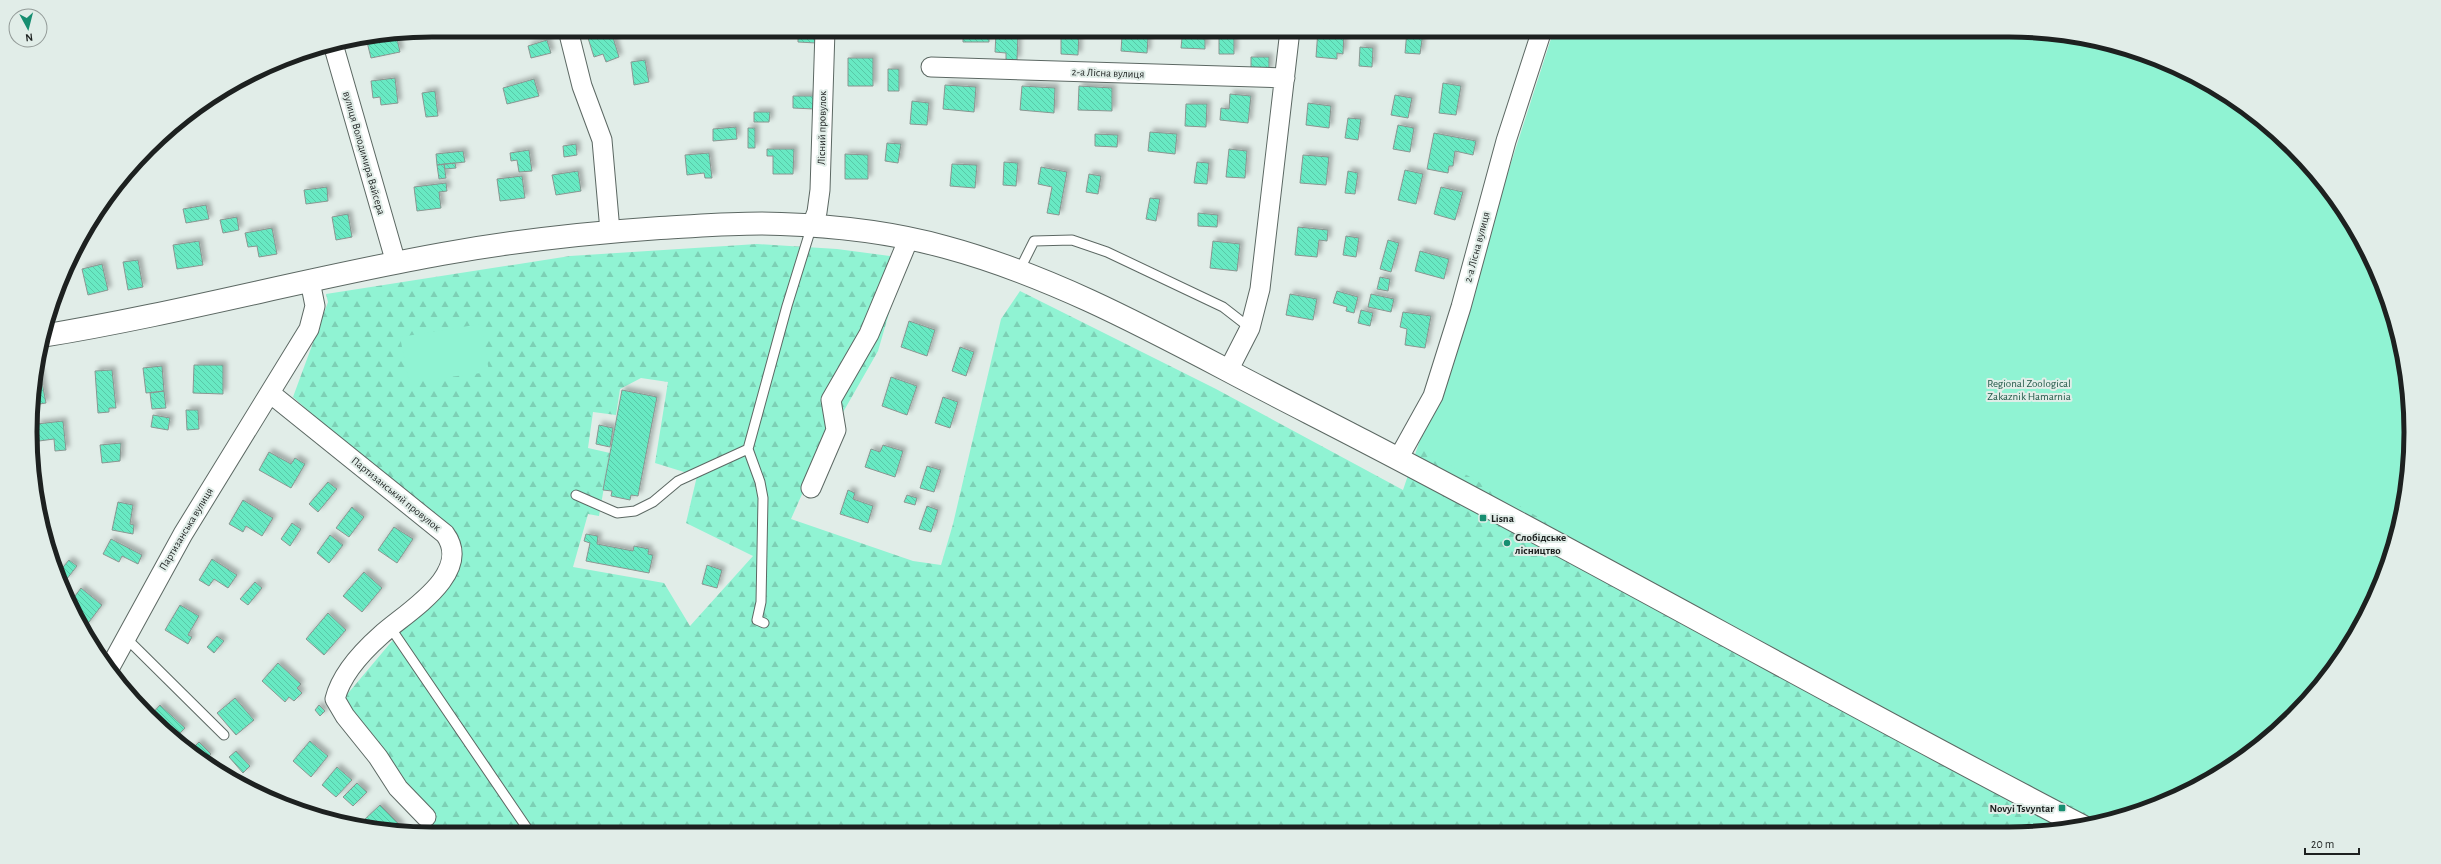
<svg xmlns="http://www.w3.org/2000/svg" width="2441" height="864" font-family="'Alegreya Sans',sans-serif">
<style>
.forest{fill:url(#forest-firs);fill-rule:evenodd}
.park{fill:#90f3d3}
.building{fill:url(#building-back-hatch);stroke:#8a9691;filter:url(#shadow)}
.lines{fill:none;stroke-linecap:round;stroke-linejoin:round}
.lane-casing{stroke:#5c6863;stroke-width:11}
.street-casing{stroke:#5c6863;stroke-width:21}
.secondary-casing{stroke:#5c6863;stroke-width:24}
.lane{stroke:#fff;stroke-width:9}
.street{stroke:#fff;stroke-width:19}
.secondary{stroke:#fff;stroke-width:22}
.poi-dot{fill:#178e71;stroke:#e1ede8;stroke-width:1.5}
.labels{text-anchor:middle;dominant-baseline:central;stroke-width:4;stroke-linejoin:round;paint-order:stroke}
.street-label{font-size:11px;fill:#1d2120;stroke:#e1ede8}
.park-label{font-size:11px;fill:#215747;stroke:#e1ede8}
.poi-label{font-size:11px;font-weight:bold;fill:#1d2120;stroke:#e1ede8;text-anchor:start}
.rim{fill:none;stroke:#1d2120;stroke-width:5}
</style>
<defs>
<pattern id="forest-firs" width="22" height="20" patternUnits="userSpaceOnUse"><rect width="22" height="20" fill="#90f3d3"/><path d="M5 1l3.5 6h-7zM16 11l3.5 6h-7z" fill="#7cd0b5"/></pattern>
<pattern id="building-back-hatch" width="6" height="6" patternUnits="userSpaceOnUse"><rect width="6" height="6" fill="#67e9c3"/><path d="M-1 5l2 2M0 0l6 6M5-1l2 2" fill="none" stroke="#59c8a7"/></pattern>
<filter id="shadow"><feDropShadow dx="3.5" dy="-3.5" stdDeviation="2" flood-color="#0004"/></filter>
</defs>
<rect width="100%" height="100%" fill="#e1ede8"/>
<path class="forest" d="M 1554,30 L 2009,30 L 2113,44 L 2187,71 L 2254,113 L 2311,167 L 2357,231 L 2390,303 L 2408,379 L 2410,458 L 2397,536 L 2357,633 L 2311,697 L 2274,734 L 2187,793 L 2113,820 L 2062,831 L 436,834 L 339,704 L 462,558 L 445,534 L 293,397 L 328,302 L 326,294 L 570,256 L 757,244 L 837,249 L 905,258 L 878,351 L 822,449 L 791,519 L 913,561 L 941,565 L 953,524 L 1001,319 L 1020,291 L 1216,389 L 1403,490 L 1492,227 ZM 641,378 L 668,382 L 655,463 L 697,476 L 686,523 L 753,556 L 690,626 L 664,583 L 573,567 L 588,514 L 599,516 L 610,453 L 588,448 L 593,412 L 616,415 L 620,389 Z"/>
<path class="park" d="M 1554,30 L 2009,30 L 2113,44 L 2187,71 L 2254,113 L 2311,167 L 2357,231 L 2390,303 L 2408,379 L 2410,458 L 2397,536 L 2357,633 L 2311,697 L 2274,734 L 2187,793 L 2104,822 L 1785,662 L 1419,447 Z
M 481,324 L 489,372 L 409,382 L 400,337 Z"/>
<path class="building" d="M 798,30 L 816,30 L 816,43 L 798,42 Z
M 963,30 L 989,30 L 989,42 L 963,42 Z
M 1061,30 L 1079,30 L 1078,55 L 1061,54 Z
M 1318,30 L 1344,32 L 1343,54 L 1337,53 L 1337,59 L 1316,57 Z
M 611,31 L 619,57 L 606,62 L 603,54 L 594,57 L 588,38 Z
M 1407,31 L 1423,33 L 1420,54 L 1405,53 Z
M 396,34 L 400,52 L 371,58 L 366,38 Z
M 996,34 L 1018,35 L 1017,60 L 1006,60 L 1006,53 L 995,52 Z
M 1122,36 L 1148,38 L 1147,53 L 1121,51 Z
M 1182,38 L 1205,39 L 1205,49 L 1181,48 Z
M 1219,38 L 1234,38 L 1234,54 L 1219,54 Z
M 547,40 L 551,53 L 531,58 L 528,46 Z
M 1360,47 L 1373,48 L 1372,67 L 1359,66 Z
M 1251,57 L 1269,57 L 1269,71 L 1251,71 Z
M 848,58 L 873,58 L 873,86 L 848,86 Z
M 645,60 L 649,82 L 634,85 L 631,62 Z
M 888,69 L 899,69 L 899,91 L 888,91 Z
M 395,78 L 398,103 L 381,105 L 380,97 L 373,98 L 371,81 Z
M 534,79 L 539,96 L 507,104 L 503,88 Z
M 1443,83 L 1461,86 L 1456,115 L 1439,113 Z
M 945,85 L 976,87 L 974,112 L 943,109 Z
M 1022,86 L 1055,88 L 1054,113 L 1020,110 Z
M 1079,86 L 1112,88 L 1112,111 L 1078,110 Z
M 435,91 L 438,116 L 426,117 L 422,93 Z
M 1230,94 L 1251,96 L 1248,123 L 1220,120 L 1221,108 L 1229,109 Z
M 1395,95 L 1412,98 L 1408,118 L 1391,115 Z
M 793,96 L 814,96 L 814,109 L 793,108 Z
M 912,101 L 929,103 L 927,125 L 910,124 Z
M 1308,103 L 1331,106 L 1329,128 L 1306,125 Z
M 1186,104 L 1207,104 L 1206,127 L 1185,126 Z
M 754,112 L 770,112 L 769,122 L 754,122 Z
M 1348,118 L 1361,119 L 1358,140 L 1345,138 Z
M 1398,125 L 1414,128 L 1410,152 L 1393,149 Z
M 736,127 L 737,139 L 713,141 L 713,129 Z
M 748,128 L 755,128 L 755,148 L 748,148 Z
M 1150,132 L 1177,134 L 1175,154 L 1148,151 Z
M 1434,133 L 1476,141 L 1473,155 L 1455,151 L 1453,166 L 1449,166 L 1448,173 L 1427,169 Z
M 1095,134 L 1118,135 L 1117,147 L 1095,146 Z
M 887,143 L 901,144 L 898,163 L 885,161 Z
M 576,144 L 577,155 L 564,157 L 563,146 Z
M 767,149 L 794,149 L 793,174 L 773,174 L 773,156 L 767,156 Z
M 1229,149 L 1247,151 L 1245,178 L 1226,177 Z
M 529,150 L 532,171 L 519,172 L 517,160 L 511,161 L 510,153 Z
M 463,151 L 465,162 L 437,165 L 436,154 Z
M 709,153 L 712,178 L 705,178 L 704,173 L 687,175 L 685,155 Z
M 845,154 L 868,155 L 868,179 L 845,179 Z
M 1303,155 L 1329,157 L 1326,185 L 1300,183 Z
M 1004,162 L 1018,163 L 1016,186 L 1003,185 Z
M 1197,162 L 1209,163 L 1207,184 L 1194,183 Z
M 455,163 L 456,168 L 445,169 L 444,164 Z
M 444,164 L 446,178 L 439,179 L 437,165 Z
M 952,164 L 977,165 L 975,188 L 950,186 Z
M 1041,167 L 1067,172 L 1059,215 L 1047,213 L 1052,187 L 1038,184 Z
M 1405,170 L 1423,174 L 1416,204 L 1398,200 Z
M 578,171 L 581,191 L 556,195 L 552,175 Z
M 1348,171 L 1358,173 L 1355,194 L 1345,193 Z
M 1089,174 L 1101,176 L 1098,194 L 1086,192 Z
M 522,176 L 525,198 L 500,201 L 497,179 Z
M 446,183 L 447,191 L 439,192 L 441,208 L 417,211 L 414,187 Z
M 327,187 L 328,201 L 306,204 L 304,190 Z
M 1441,187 L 1463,192 L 1455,220 L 1434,214 Z
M 1150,198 L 1160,199 L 1156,221 L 1146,219 Z
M 206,205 L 209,219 L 186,223 L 183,209 Z
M 1198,213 L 1218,215 L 1217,227 L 1198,226 Z
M 348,214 L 352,237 L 336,240 L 332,217 Z
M 237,217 L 239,230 L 223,233 L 220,220 Z
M 1298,227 L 1328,230 L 1327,241 L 1319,240 L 1317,257 L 1295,255 Z
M 272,228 L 277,254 L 259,257 L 257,246 L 248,247 L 245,233 Z
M 1346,236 L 1359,238 L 1356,257 L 1343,255 Z
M 1388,240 L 1399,243 L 1391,272 L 1380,269 Z
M 199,241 L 203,265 L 177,269 L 173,245 Z
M 1213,241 L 1240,244 L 1237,271 L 1210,268 Z
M 1420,251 L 1449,259 L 1444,279 L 1415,271 Z
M 138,260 L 143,287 L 128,290 L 123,262 Z
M 102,264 L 108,290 L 88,295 L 82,269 Z
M 1380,277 L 1390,279 L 1388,291 L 1377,289 Z
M 1337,291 L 1358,297 L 1354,313 L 1346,311 L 1347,307 L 1333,303 Z
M 1290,294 L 1317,299 L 1313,320 L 1286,315 Z
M 1371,294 L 1394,299 L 1391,312 L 1368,307 Z
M 1361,310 L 1373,313 L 1370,326 L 1358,323 Z
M 1403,312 L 1431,316 L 1425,348 L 1405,345 L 1407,329 L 1400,327 Z
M 909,321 L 935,330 L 927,356 L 901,347 Z
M 960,347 L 974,352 L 966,376 L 952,371 Z
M 194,365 L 223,365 L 223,394 L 193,393 Z
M 162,366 L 164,391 L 146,393 L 143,368 Z
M 112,370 L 116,408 L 109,408 L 109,412 L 98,413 L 95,371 Z
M 40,372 L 46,403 L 33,405 L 35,373 Z
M 891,377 L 917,386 L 907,415 L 882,406 Z
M 622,390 L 657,397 L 638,496 L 631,495 L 630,500 L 611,496 L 612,491 L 603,490 Z
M 164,391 L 166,408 L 152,409 L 150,393 Z
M 943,397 L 958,402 L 950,428 L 935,423 Z
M 186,410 L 198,410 L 199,429 L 187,430 Z
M 153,415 L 170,418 L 168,430 L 151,427 Z
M 63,421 L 66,450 L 55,451 L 54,439 L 39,441 L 37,424 Z
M 599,425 L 613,428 L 610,447 L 596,444 Z
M 121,443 L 120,461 L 102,463 L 100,445 Z
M 883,445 L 903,451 L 895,477 L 865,467 L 871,449 L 880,452 Z
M 269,452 L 291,464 L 295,458 L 305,464 L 291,488 L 259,470 Z
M 927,466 L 941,470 L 934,492 L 920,488 Z
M 328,482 L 337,489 L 318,512 L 309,504 Z
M 848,490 L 855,493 L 853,499 L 873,506 L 868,523 L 840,514 Z
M 907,495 L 917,498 L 915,505 L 904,502 Z
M 243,500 L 273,518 L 262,536 L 246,526 L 243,532 L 229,524 Z
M 118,502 L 133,505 L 130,524 L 134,525 L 133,534 L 112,530 Z
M 927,506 L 938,510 L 931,532 L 919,529 Z
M 352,507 L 364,517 L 349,537 L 336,528 Z
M 292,523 L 301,529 L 290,546 L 281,539 Z
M 394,527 L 413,539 L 397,563 L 378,550 Z
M 586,534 L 598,536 L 597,544 L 633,551 L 634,546 L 649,549 L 648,554 L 653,555 L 649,573 L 586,561 L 590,543 L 584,541 Z
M 330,535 L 343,545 L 329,563 L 317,553 Z
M 111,539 L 142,555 L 138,564 L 122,556 L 119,562 L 103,554 Z
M 212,559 L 237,575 L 228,588 L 214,579 L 209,586 L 199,580 Z
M 69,560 L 77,566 L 66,580 L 58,573 Z
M 707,565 L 722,570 L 717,588 L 702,584 Z
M 364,572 L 382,588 L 362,612 L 343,596 Z
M 255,582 L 262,588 L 248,605 L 240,599 Z
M 81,588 L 102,605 L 86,626 L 77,620 L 69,604 Z
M 180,605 L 199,616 L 188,635 L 192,637 L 188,644 L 165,630 Z
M 328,613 L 346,630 L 324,655 L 306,639 Z
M 217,636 L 224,641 L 214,653 L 207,647 Z
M 278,663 L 301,684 L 297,688 L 302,693 L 294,701 L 289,697 L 285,702 L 262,681 Z
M 235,698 L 254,720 L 236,735 L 217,713 Z
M 160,705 L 185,728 L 175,738 L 149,717 Z
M 319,705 L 325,711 L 320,716 L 315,710 Z
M 310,741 L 328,756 L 311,777 L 293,761 Z
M 199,742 L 211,754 L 204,762 L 190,751 Z
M 236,751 L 250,766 L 243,773 L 229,757 Z
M 337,767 L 352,780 L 336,797 L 322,785 Z
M 357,783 L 367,792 L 353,806 L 343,797 Z
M 380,805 L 401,826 L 398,830 L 370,826 L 364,820 Z"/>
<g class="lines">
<g class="lane-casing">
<path id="lane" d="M 1019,271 L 1034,241 L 1072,240 L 1107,252 L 1223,307 L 1250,328
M 576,495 L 617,513 L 635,511 L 653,502 L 678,481 L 748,449
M 764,623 L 757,620 L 761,602 L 763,498 L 760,482 L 748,449 L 787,306 L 812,225
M 390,627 L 531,834
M 126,638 L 224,735"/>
</g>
<g class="street-casing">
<path id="street" d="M 568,30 L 582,86 L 602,140 L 610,231
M 333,44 L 396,263
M 931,67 L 1285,78
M 812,225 L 817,212 L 820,190 L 825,30
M 1228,371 L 1250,328 L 1260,289 L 1290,30
M 270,393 L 445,534 C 474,574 405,613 381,635 C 363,651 341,675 335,699 L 345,716 L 378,757 L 398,788 L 426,817
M 1398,459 L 1433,396 L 1461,307 L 1506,141 L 1542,30
M 811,488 L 836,430 L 831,400 L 869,334 L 909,238
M 109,669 L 183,534 L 309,329 L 315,306 L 310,281"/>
</g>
<g class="secondary-casing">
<path id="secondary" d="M 42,336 C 177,314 308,278 442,254 C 514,241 587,233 660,228 C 701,226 741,222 781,224 C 836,226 891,232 945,247 C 1045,274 1136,322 1227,370 C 1272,394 1318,417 1364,441 C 1605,566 1841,701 2082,826"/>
</g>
<use href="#lane" class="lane"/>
<use href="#street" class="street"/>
<use href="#secondary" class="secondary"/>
</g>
<g class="poi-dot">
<rect x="1479" y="514" width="8" height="8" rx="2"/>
<circle cx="1507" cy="543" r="4"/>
<rect x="2058" y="804" width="8" height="8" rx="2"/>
</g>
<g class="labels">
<g class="street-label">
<text transform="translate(1108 73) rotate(2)">2-а Лісна вулиця</text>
<text transform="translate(822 128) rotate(-89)">Лісний провулок</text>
<text transform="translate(364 153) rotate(74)">вулиця Володимира Вайсера</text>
<text transform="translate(1477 247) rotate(-75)">2-а Лісна вулиця</text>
<text transform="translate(396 494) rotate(39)">Партизанський провулок</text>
<text transform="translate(186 529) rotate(-59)">Партизанська вулиця</text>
</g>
<g class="park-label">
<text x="2029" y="383">Regional Zoological<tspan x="2029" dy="13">Zakaznik Hamarnia</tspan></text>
</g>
<g class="poi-label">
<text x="1491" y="518">Lisna</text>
<text x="1515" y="537">Слобідське<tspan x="1515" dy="13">лісництво</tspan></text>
<text x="2054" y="808" text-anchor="end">Novyi Tsvyntar</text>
</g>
</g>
<path d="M0 0H2441V864H0ZM432 37H2009A395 395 0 0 1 2404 432V432A395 395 0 0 1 2009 827H432A395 395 0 0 1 37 432V432A395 395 0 0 1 432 37Z" fill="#e1ede8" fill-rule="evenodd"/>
<path class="rim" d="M432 37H2009A395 395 0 0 1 2404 432V432A395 395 0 0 1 2009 827H432A395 395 0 0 1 37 432V432A395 395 0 0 1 432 37Z"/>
<g transform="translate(28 28) rotate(173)"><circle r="19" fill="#e1ede8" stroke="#939b98"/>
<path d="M0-3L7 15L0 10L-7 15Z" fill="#178e71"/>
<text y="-6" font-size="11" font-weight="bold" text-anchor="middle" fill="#1d2120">N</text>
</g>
<path d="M2305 848v6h54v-6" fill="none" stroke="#1d2120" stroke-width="2"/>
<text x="2311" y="848" font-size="12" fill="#1d2120" stroke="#e1ede8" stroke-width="3" paint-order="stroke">20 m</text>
</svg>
